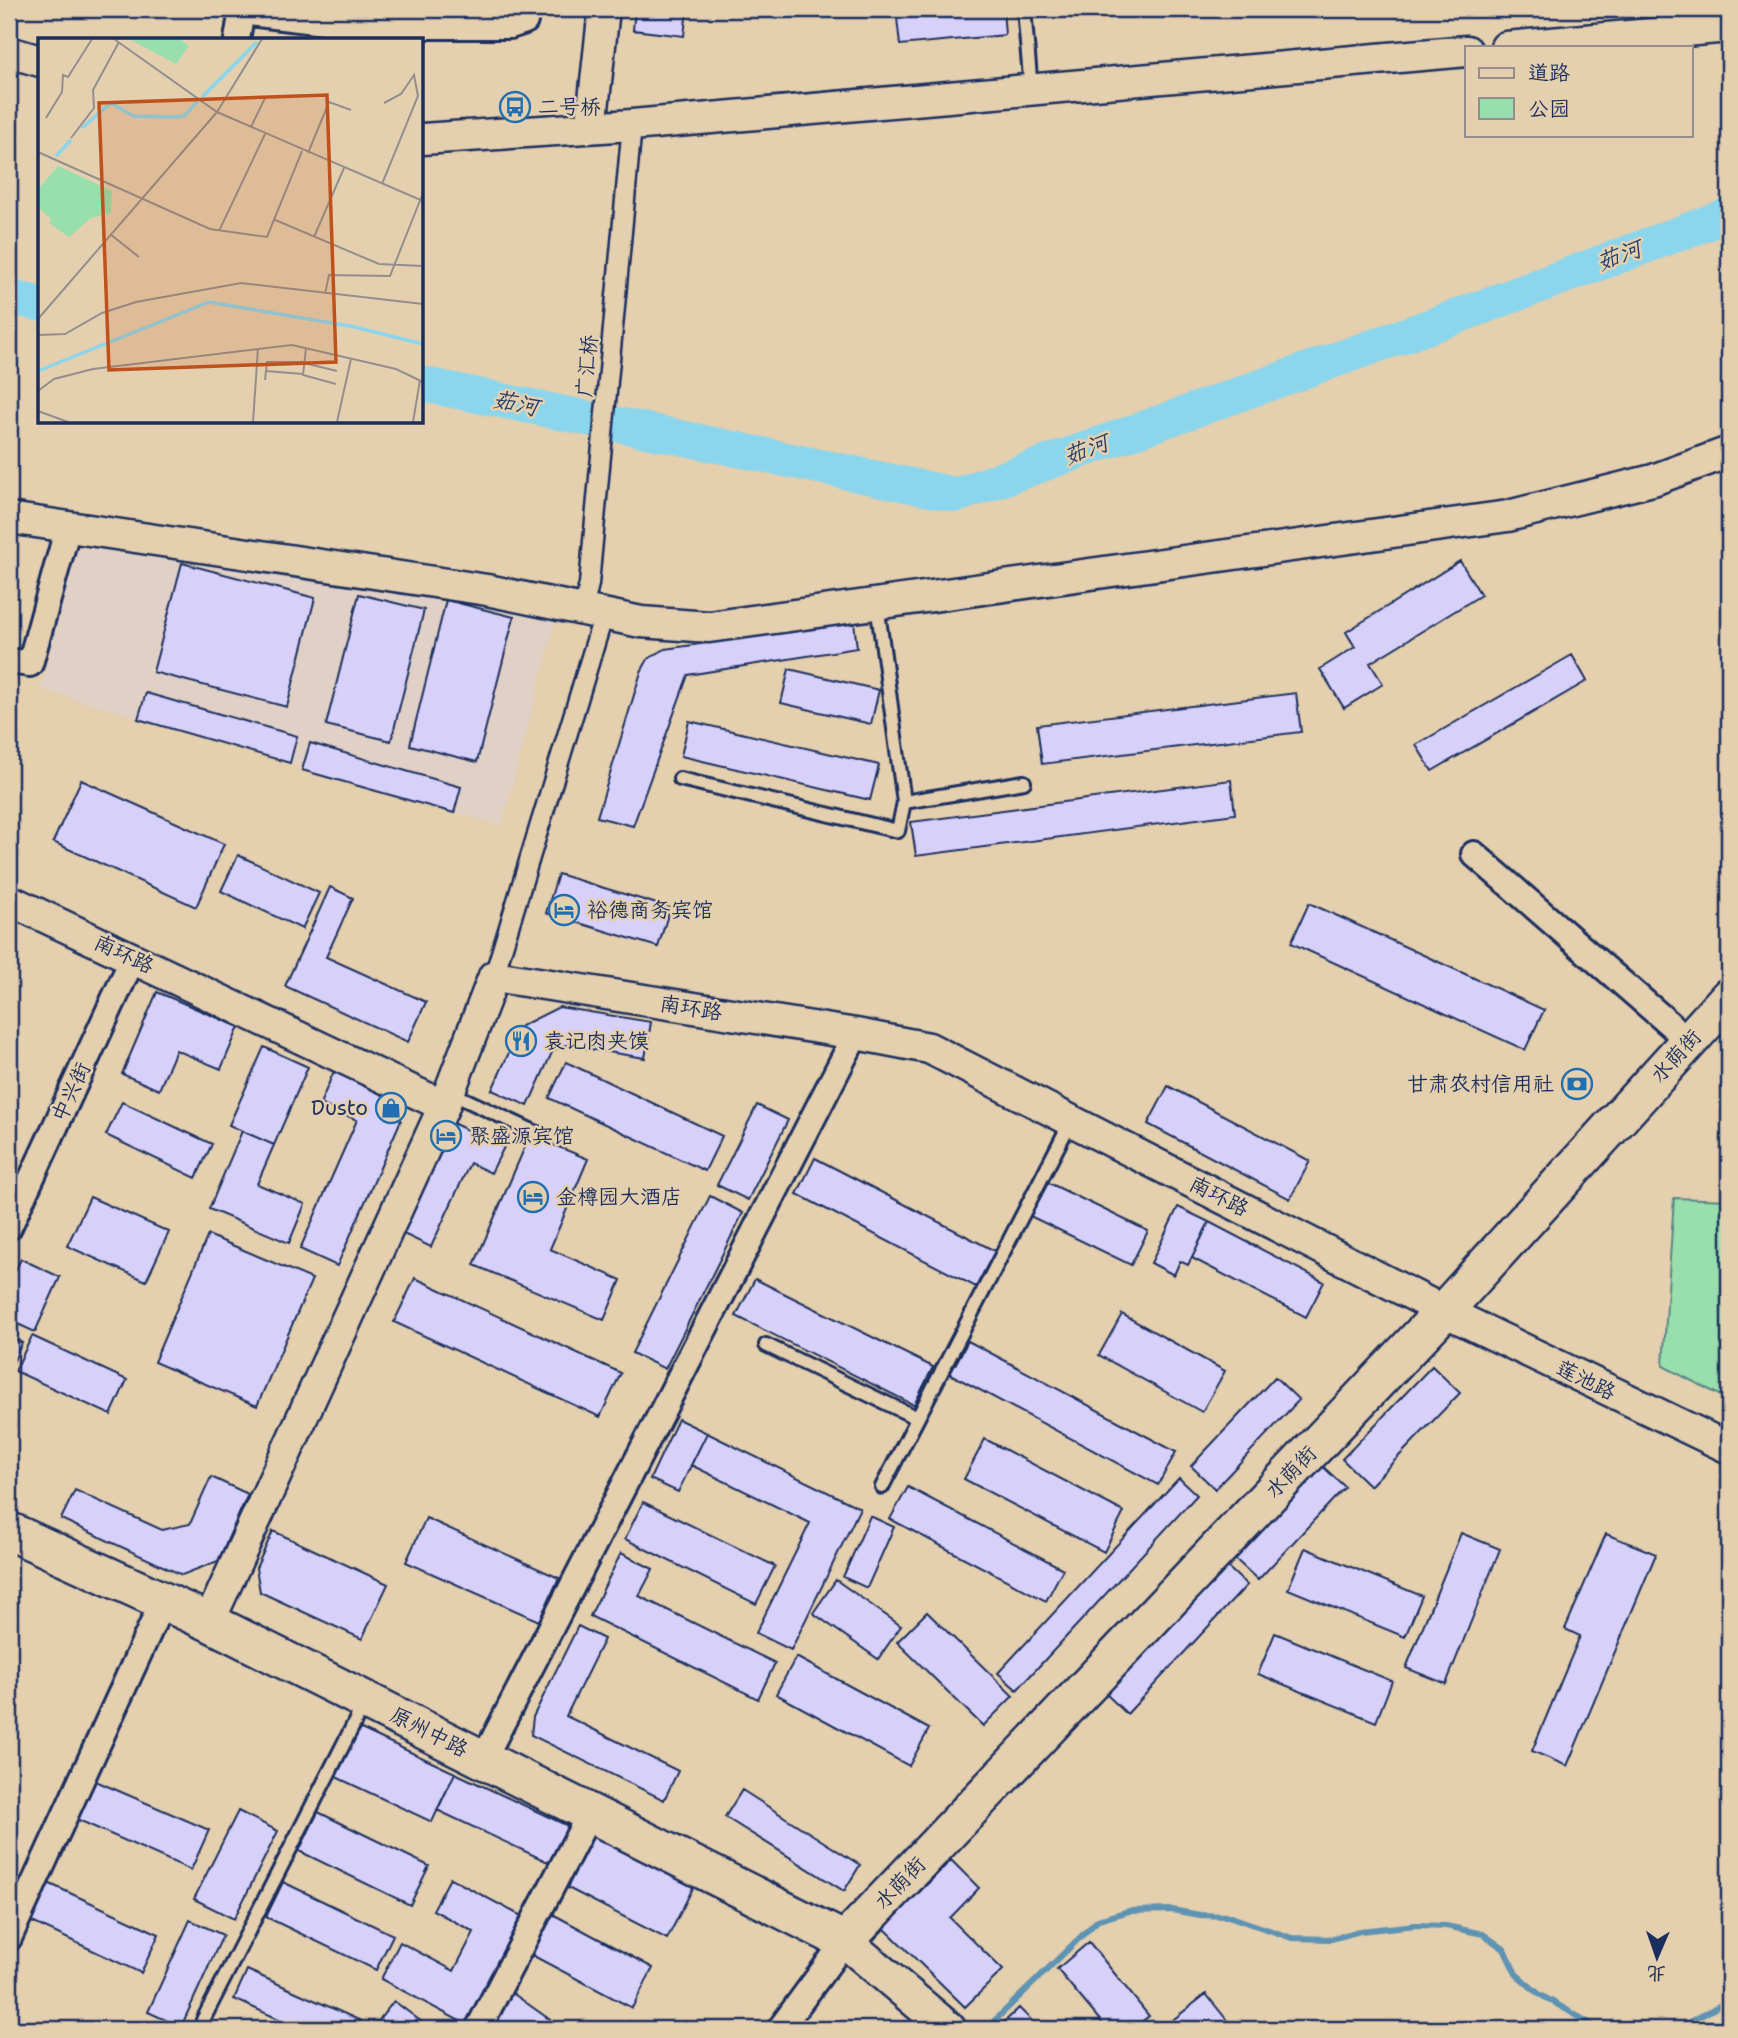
<svg xmlns="http://www.w3.org/2000/svg" width="1738" height="2038" font-family="'Shantell Sans','LXGW WenKai TC',sans-serif">
<style>
.built{fill:#e0d0c5}
.green{fill:#98dfad;stroke:#5a8786;stroke-width:2}
.lines{fill:none;stroke-linecap:round;stroke-linejoin:round}
.stream{stroke:#5e93b3;stroke-width:6}
.river{stroke:#8bd6ec;stroke-width:35}
.building{fill:#d7d1fa;stroke:#1b2f5e;stroke-width:2}
.service-casing{stroke:#1b2f5e;stroke-width:18}
.pedestrian-casing{stroke:#1b2f5e;stroke-width:23}
.minor-casing{stroke:#1b2f5e;stroke-width:30}
.tertiary-casing{stroke:#1b2f5e;stroke-width:35}
.secondary-casing{stroke:#1b2f5e;stroke-width:38}
.primary-casing{stroke:#1b2f5e;stroke-width:42}
.service{stroke:#e4cfae;stroke-width:12}
.pedestrian{stroke:#e4cfae;stroke-width:18}
.minor{stroke:#e4cfae;stroke-width:24}
.tertiary{stroke:#e4cfae;stroke-width:30}
.secondary{stroke:#e4cfae;stroke-width:33}
.primary{stroke:#e4cfae;stroke-width:37}
.labels{text-anchor:middle;dominant-baseline:central;stroke-width:5;stroke-linejoin:round;paint-order:stroke}
.poi-label{font-size:21px;fill:#1b2f5e;stroke:#e4cfae;text-anchor:start}
.street-label{font-size:21px;fill:#1b2f5e;stroke:#e4cfae}
.water-label{font-size:23px;font-style:italic;fill:#26406c;stroke:#e4cfae}
.inset-river{fill:none;stroke:#8bd6ec;stroke-width:3.5}
.inset-road{fill:none;stroke:#948f8e;stroke-width:2}
.view{fill:#bf511c;fill-opacity:0.15;stroke:#bf511c;stroke-width:3.5}
.inset-edge{fill:none;stroke:#1b2f5e;stroke-width:3.5}
</style>
<rect width="100%" height="100%" fill="#e4cfae"/>
<filter id="ink" filterUnits="userSpaceOnUse"><feTurbulence type="fractalNoise" baseFrequency=".0143" numOctaves="2"/><feDisplacementMap in="SourceGraphic" scale="14" xChannelSelector="R" yChannelSelector="G"/><feConvolveMatrix kernelMatrix="1 2 1 2 8 2 1 2 1" color-interpolation-filters="sRGB"/></filter>
<g filter="url(#ink)">
<path class="built" d="M 75,546 L 557,615 L 502,826 L 41,689 Z"/>
<path class="green" d="M 1674,1198 L 1729,1200 L 1729,1400 L 1663,1366 Z"/>
<g class="lines">
<path class="stream" d="M 986,2029 L 1098,1920 L 1129,1911 L 1172,1910 L 1200,1915 L 1228,1916 L 1292,1938 L 1331,1939 L 1360,1931 L 1416,1925 L 1446,1926 L 1483,1934 L 1504,1949 L 1516,1974 L 1539,1994 L 1600,2029
M 1678,2029 L 1729,2000"/>
<path class="river" d="M 9,297 L 40,304
M 422,384 L 957,495 L 1450,319 L 1729,215"/>
</g>
<path class="building" d="M 635,9 L 687,9 L 684,36 L 633,30 Z
M 896,9 L 1003,9 L 1005,35 L 900,45 Z
M 1460,561 L 1481,595 L 1370,663 L 1383,684 L 1344,708 L 1320,669 L 1355,647 L 1346,632 Z
M 182,563 L 315,598 L 287,707 L 153,672 Z
M 359,594 L 424,610 L 391,741 L 326,725 Z
M 446,600 L 514,617 L 477,762 L 410,745 Z
M 854,622 L 857,648 L 688,675 L 633,826 L 597,817 L 641,672 L 648,659 L 665,649 Z
M 1572,655 L 1587,681 L 1432,771 L 1416,745 Z
M 789,669 L 879,690 L 871,724 L 781,703 Z
M 146,693 L 297,736 L 290,763 L 138,719 Z
M 1296,693 L 1301,732 L 1042,764 L 1037,725 Z
M 689,721 L 879,765 L 870,800 L 681,756 Z
M 310,743 L 461,787 L 454,813 L 302,770 Z
M 81,780 L 224,844 L 196,907 L 53,842 Z
M 1231,780 L 1235,814 L 916,856 L 911,822 Z
M 238,855 L 319,893 L 302,929 L 221,891 Z
M 558,874 L 670,908 L 658,947 L 546,913 Z
M 330,887 L 353,898 L 326,957 L 426,1002 L 408,1042 L 285,986 Z
M 1309,903 L 1544,1010 L 1525,1050 L 1291,943 Z
M 157,992 L 239,1027 L 221,1069 L 176,1050 L 159,1090 L 122,1074 Z
M 559,1007 L 651,1022 L 645,1058 L 566,1045 L 553,1050 L 528,1106 L 492,1090 L 521,1026 Z
M 264,1047 L 308,1067 L 274,1145 L 229,1125 Z
M 566,1062 L 722,1136 L 705,1171 L 549,1098 Z
M 334,1071 L 400,1100 L 401,1120 L 337,1266 L 300,1249 L 357,1120 L 320,1104 Z
M 1168,1086 L 1310,1161 L 1290,1199 L 1148,1124 Z
M 122,1102 L 212,1144 L 196,1178 L 106,1135 Z
M 757,1105 L 788,1120 L 748,1200 L 717,1185 Z
M 448,1121 L 504,1147 L 491,1173 L 470,1163 L 431,1247 L 397,1231 Z
M 242,1131 L 274,1145 L 257,1184 L 305,1204 L 289,1243 L 209,1209 Z
M 530,1135 L 588,1159 L 550,1249 L 621,1280 L 604,1320 L 474,1265 Z
M 815,1158 L 995,1251 L 976,1287 L 797,1194 Z
M 1047,1182 L 1148,1231 L 1131,1265 L 1030,1216 Z
M 710,1196 L 743,1213 L 665,1369 L 632,1353 Z
M 90,1197 L 169,1232 L 146,1281 L 67,1246 Z
M 1178,1207 L 1209,1222 L 1188,1265 L 1180,1261 L 1174,1275 L 1151,1263 Z
M 1209,1222 L 1324,1282 L 1306,1317 L 1192,1258 Z
M 208,1235 L 312,1279 L 257,1406 L 154,1362 Z
M 21,1259 L 60,1277 L 35,1332 L 9,1320 L 9,1284 Z
M 415,1278 L 621,1373 L 600,1417 L 394,1322 Z
M 755,1279 L 933,1367 L 914,1405 L 736,1316 Z
M 1122,1314 L 1225,1371 L 1202,1412 L 1099,1355 Z
M 9,1336 L 22,1343 L 9,1371 Z
M 32,1336 L 127,1380 L 111,1415 L 15,1371 Z
M 968,1341 L 1176,1452 L 1158,1485 L 950,1374 Z
M 1432,1366 L 1460,1393 L 1370,1486 L 1342,1459 Z
M 1275,1377 L 1299,1400 L 1215,1489 L 1191,1466 Z
M 678,1419 L 707,1433 L 678,1492 L 650,1479 Z
M 707,1433 L 860,1508 L 791,1650 L 756,1633 L 810,1523 L 691,1465 Z
M 985,1439 L 1124,1512 L 1104,1552 L 964,1479 Z
M 1319,1463 L 1345,1487 L 1258,1580 L 1232,1556 Z
M 211,1477 L 248,1494 L 218,1561 L 182,1575 L 61,1519 L 75,1490 L 162,1530 L 190,1524 Z
M 1179,1478 L 1197,1495 L 1017,1690 L 998,1673 Z
M 908,1487 L 1063,1569 L 1046,1601 L 890,1519 Z
M 643,1502 L 775,1566 L 756,1604 L 625,1539 Z
M 870,1516 L 894,1527 L 867,1588 L 843,1577 Z
M 426,1518 L 559,1578 L 539,1621 L 406,1562 Z
M 273,1531 L 388,1584 L 362,1639 L 260,1592 L 256,1568 Z
M 1461,1533 L 1500,1549 L 1446,1684 L 1406,1668 Z
M 1606,1534 L 1656,1554 L 1567,1766 L 1532,1751 L 1580,1636 L 1565,1629 Z
M 1305,1548 L 1422,1596 L 1405,1637 L 1288,1589 Z
M 621,1553 L 653,1569 L 639,1596 L 775,1663 L 758,1699 L 590,1616 Z
M 1222,1562 L 1247,1585 L 1127,1714 L 1103,1691 Z
M 836,1580 L 901,1626 L 878,1659 L 813,1613 Z
M 927,1612 L 1013,1696 L 983,1726 L 897,1642 Z
M 578,1626 L 604,1639 L 566,1716 L 678,1771 L 664,1800 L 531,1735 L 533,1717 Z
M 1275,1633 L 1392,1681 L 1376,1722 L 1258,1674 Z
M 796,1657 L 929,1729 L 909,1766 L 776,1694 Z
M 359,1728 L 455,1773 L 432,1822 L 336,1777 Z
M 455,1773 L 568,1826 L 550,1863 L 437,1810 Z
M 91,1779 L 209,1830 L 191,1870 L 74,1818 Z
M 742,1790 L 860,1865 L 844,1891 L 725,1817 Z
M 238,1811 L 278,1831 L 234,1919 L 194,1899 Z
M 318,1812 L 429,1866 L 410,1905 L 299,1851 Z
M 592,1833 L 694,1886 L 667,1939 L 564,1886 Z
M 951,1860 L 979,1888 L 950,1918 L 1003,1970 L 965,2007 L 884,1928 Z
M 450,1878 L 525,1918 L 467,2025 L 381,1979 L 400,1942 L 454,1971 L 474,1932 L 433,1910 Z
M 283,1882 L 393,1935 L 376,1970 L 266,1917 Z
M 48,1883 L 159,1934 L 141,1973 L 30,1921 Z
M 547,1911 L 653,1968 L 632,2008 L 526,1952 Z
M 190,1920 L 223,1935 L 181,2027 L 148,2012 Z
M 1089,1942 L 1149,2016 L 1132,2029 L 1107,2029 L 1057,1969 Z
M 247,1970 L 361,2021 L 357,2029 L 301,2029 L 234,1999 Z
M 511,1992 L 563,2029 L 498,2029 L 489,2023 Z
M 1206,1994 L 1234,2029 L 1173,2029 L 1169,2023 Z
M 394,2001 L 431,2029 L 372,2029 Z
M 1019,2008 L 1040,2029 L 1001,2029 L 999,2027 Z"/>
<g class="lines">
<g class="service-casing">
<path id="service" d="M 1024,9 L 1031,89
M 680,779 L 898,831 L 904,802 L 877,604
M 904,802 L 1024,782
M 449,1092 L 539,1134
M 766,1345 L 917,1418
M 882,1487 L 1071,1121
M 203,2020 L 364,1704"/>
</g>
<g class="pedestrian-casing">
<path id="pedestrian" d="M 583,610 L 589,584 L 632,125
M 494,976 L 604,614"/>
</g>
<g class="minor-casing">
<path id="minor" d="M 241,12 L 356,26 L 510,26 L 525,21 L 527,9
M 237,40 L 242,9
M 9,661 L 30,664 L 68,527
M 1474,854 L 1689,1041
M 9,1227 L 133,958
M 483,1760 L 856,1034
M 9,1938 L 163,1601
M 478,2029 L 590,1813
M 780,2029 L 845,1941"/>
</g>
<g class="tertiary-casing">
<path id="tertiary" d="M 1506,47 L 1729,27
M 9,52 L 40,61
M 591,127 L 604,9
M 422,139 L 632,125 L 1467,51
M 9,518 L 487,590 L 641,622 L 709,627 L 1508,516 L 1653,480 L 1729,452
M 9,900 L 444,1106
M 209,1622 L 444,1106 L 494,976 L 856,1034 L 929,1048 L 1444,1311 L 1729,1448"/>
</g>
<g class="secondary-casing">
<path id="secondary" d="M 845,1941 L 949,2029"/>
</g>
<g class="primary-casing">
<path id="primary" d="M 9,1531 L 209,1622 L 845,1941 L 1444,1311 L 1729,997"/>
</g>
<use href="#service" class="service"/>
<use href="#pedestrian" class="pedestrian"/>
<use href="#minor" class="minor"/>
<use href="#tertiary" class="tertiary"/>
<use href="#secondary" class="secondary"/>
<use href="#primary" class="primary"/>
</g>
</g>
<defs>
<g id="bus-ring" transform="scale(1.575)"><circle r="9.5" fill="#e4cfae" stroke="#1f6fb2" stroke-width="1.5"/><path d="M-5-6H5V4H4V6H2V4H-2V6H-4V4H-5ZM-3.5-4V0h7V-4ZM-3.5 1.2v1.5H-2V1.2ZM2 1.2v1.5H3.5V1.2Z" fill="#1f6fb2"/></g>
<g id="hotel-ring" transform="scale(1.575)"><circle r="9.5" fill="#e4cfae" stroke="#1f6fb2" stroke-width="1.5"/><path d="M-6-4.5h1.5V1H6V5H4.5V3h-9V5H-6ZM-4 0a1.8 1.8 0 1 1 3.6 0ZM.5 0V-2.5h3Q6-2.5 6 0Z" fill="#1f6fb2"/></g>
<g id="restaurant-ring" transform="scale(1.575)"><circle r="9.5" fill="#e4cfae" stroke="#1f6fb2" stroke-width="1.5"/><path d="M-5-6h1v4h1v-4h1v4h1v-4h1v5L-1.5 .5V6h-2V.5L-5-1ZM5-6V6H3V1.5H1.5Q1.5-4 5-6Z" fill="#1f6fb2"/></g>
<g id="bank-ring" transform="scale(1.575)"><circle r="9.5" fill="#e4cfae" stroke="#1f6fb2" stroke-width="1.5"/><path d="M-6-4H6V4H-6ZM0-2.3a2.3 2.3 0 1 0 0 4.6a2.3 2.3 0 1 0 0-4.6Z" fill="#1f6fb2"/></g>
<g id="shop-ring" transform="scale(1.575)"><circle r="9.5" fill="#e4cfae" stroke="#1f6fb2" stroke-width="1.5"/><path d="M-5-2.5h2.3a2.7 3.5 0 0 1 5.4 0H5L5.5 6h-11ZM-1.5-2.5h3a1.5 2.3 0 0 0-3 0Z" fill="#1f6fb2"/></g>
</defs>
<g fill-rule="evenodd">
<use href="#bus-ring" x="515" y="107"/>
<use href="#hotel-ring" x="564" y="910"/>
<use href="#restaurant-ring" x="521" y="1041"/>
<use href="#bank-ring" x="1577" y="1084"/>
<use href="#shop-ring" x="391" y="1108"/>
<use href="#hotel-ring" x="446" y="1136"/>
<use href="#hotel-ring" x="533" y="1197"/>
</g>
<g class="labels">
<g class="poi-label">
<text x="538" y="107">二号桥</text>
<text x="587" y="910">裕德商务宾馆</text>
<text x="544" y="1041">袁记肉夹馍</text>
<text x="1554" y="1084" text-anchor="end">甘肃农村信用社</text>
<text x="368" y="1108" text-anchor="end">Dusto</text>
<text x="469" y="1136">聚盛源宾馆</text>
<text x="556" y="1197">金樽园大酒店</text>
</g>
<g class="street-label">
<text transform="translate(587 366) rotate(-85)">广汇桥</text>
<text transform="translate(124 954) rotate(25)">南环路</text>
<text transform="translate(691 1008) rotate(9)">南环路</text>
<text transform="translate(1676 1056) rotate(-48)">水荫街</text>
<text transform="translate(71 1092) rotate(-65)">中兴街</text>
<text transform="translate(1219 1196) rotate(27)">南环路</text>
<text transform="translate(1586 1380) rotate(26)">莲池路</text>
<text transform="translate(1291 1472) rotate(-46)">水荫街</text>
<text transform="translate(429 1732) rotate(27)">原州中路</text>
<text transform="translate(900 1883) rotate(-46)">水荫街</text>
</g>
<g class="water-label">
<text transform="translate(1619 255) rotate(-20)">茹河</text>
<text transform="translate(516 403) rotate(12)">茹河</text>
<text transform="translate(1086 449) rotate(-20)">茹河</text>
</g>
</g>
<g transform="translate(38 38)">
<rect width="385" height="385" fill="#e4cfae"/>
<path d="M 91,1 L 142,1 L 151,8 L 138,26 ZM 20,128 L 74,153 L 73,175 L 53,180 L 31,199 L 11,185 L 13,181 L 0,169 L 0,151 Z" fill="#98dfad"/>
<path class="inset-river" d="M 164,59 L 219,4M 44,90 L 73,65 L 95,78 L 136,79 L 146,78 L 160,63M 18,118 L 33,102M 0,333 L 171,264 L 317,289 L 385,306"/>
<path class="inset-road" d="M 76,1 L 179,74 L 385,163M 179,74 L 224,1M 8,80 L 24,54 L 25,37 L 30,39 L 54,1M 213,89 L 227,60M 33,100 L 56,70 L 55,52 L 81,4M 0,114 L 172,191 L 229,199 L 264,113M 270,115 L 291,64 L 313,72M 344,146 L 380,58 L 376,37 L 363,56 L 346,65M 235,181 L 341,226 L 385,228M 181,193 L 227,96M 72,196 L 101,219M 276,199 L 306,130M 287,256 L 291,237 L 352,238 L 385,155M 0,281 L 179,74M 0,297 L 27,296 L 64,275 L 98,264 L 203,245 L 385,266M 268,310 L 265,337 L 298,346M 266,325 L 299,333M 228,333 L 265,336M 227,342 L 229,324 L 267,324M 0,353 L 16,341 L 55,331 L 254,307 L 358,331 L 385,344M 0,373 L 30,384M 215,384 L 220,310M 299,384 L 313,321M 375,384 L 382,342"/>
<path class="view" d="M 289,57 L 298,324 L 71,332 L 61,65 Z"/>
<rect width="385" height="385" class="inset-edge"/>
</g>
<rect width="1738" height="2038" fill="none" stroke="#e4cfae" stroke-width="35"/>
<rect x="18" y="18" width="1703" height="2003" fill="none" stroke="#1b2f5e" stroke-width="2.5" filter="url(#ink)"/>
<rect x="1465" y="46" width="228" height="91" fill="#e4cfae" stroke="#948f8e" stroke-width="2"/>
<rect x="1479" y="68" width="35" height="10" fill="#e4cfae" stroke="#948f8e" stroke-width="2"/>
<text x="1528" y="80" font-size="21" fill="#1b2f5e">道路</text>
<rect x="1479" y="98" width="35" height="21" fill="#98dfad" stroke="#948f8e" stroke-width="2"/>
<text x="1528" y="116" font-size="21" fill="#1b2f5e">公园</text>
<g transform="translate(1657 1957) rotate(182)" stroke="#e4cfae" stroke-width="5" paint-order="stroke">
<path d="M0-5L12 26L0 18L-12 26Z" fill="#1b2f5e"/>
<text y="-10" font-size="19" font-weight="bold" text-anchor="middle" fill="#1b2f5e">北</text>
</g>
</svg>
